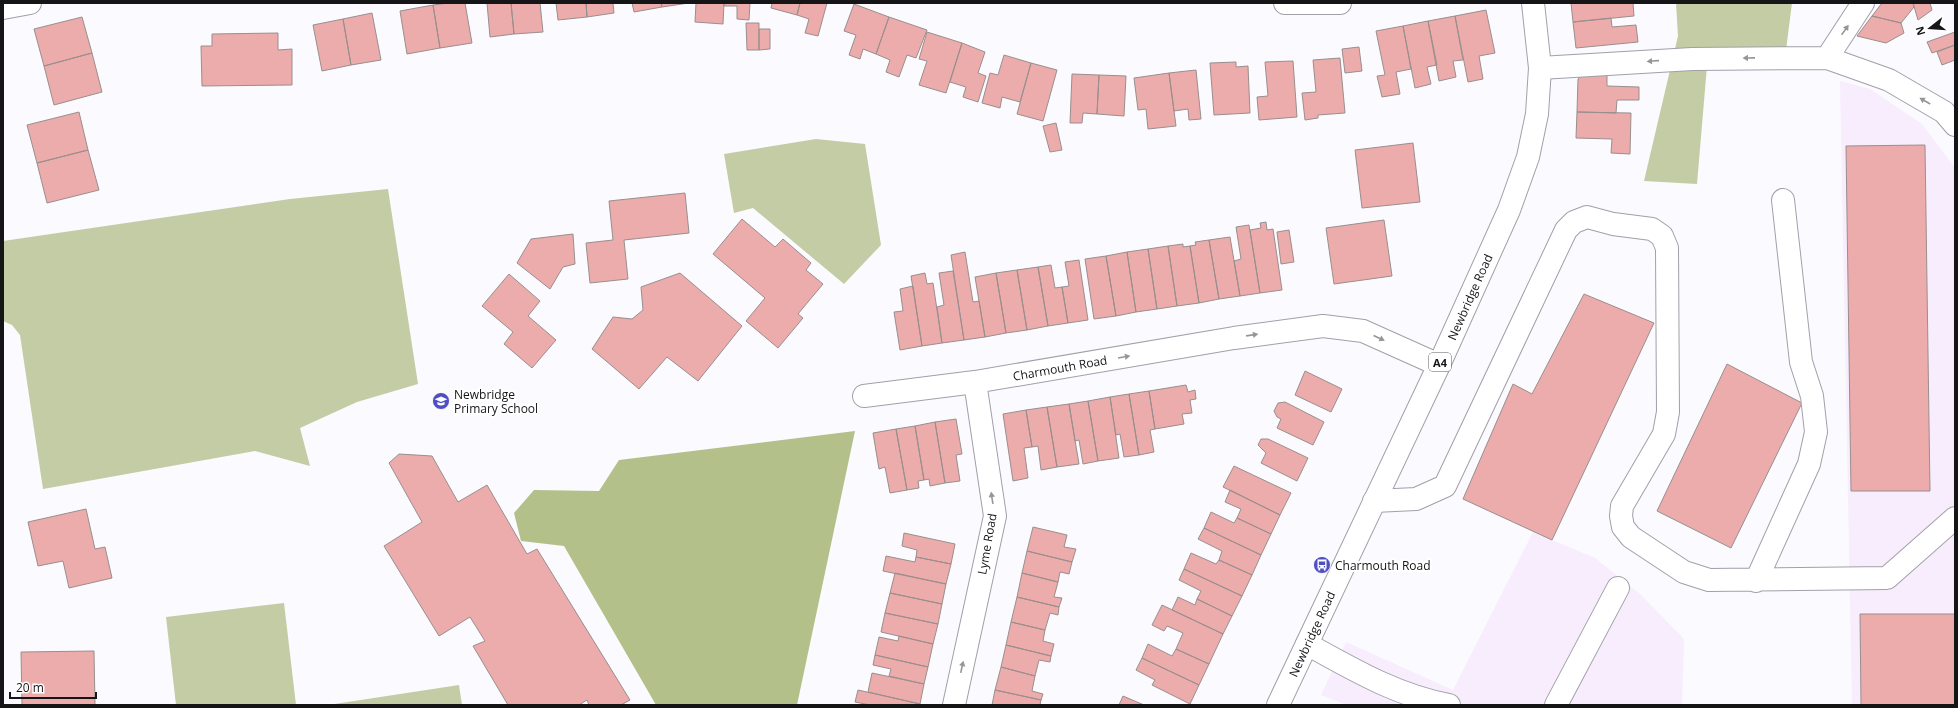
<svg xmlns="http://www.w3.org/2000/svg" width="1958" height="708" font-family="'Open Sans',sans-serif">
<style>
.industrial{fill:#f7edfd}
.green{fill:#c3cca4}
.forest{fill:#b3c089}
.building{fill:#ebacab;stroke:#9a8e8e}
.lines{fill:none;stroke-linecap:round;stroke-linejoin:round}
.minor-casing{stroke:#a29fa9;stroke-width:24}
.major-casing{stroke:#a29fa9;stroke-width:24}
.minor{stroke:#fff;stroke-width:22}
.major{stroke:#fff;stroke-width:22}
.oneway{fill:#969597}
.labels{text-anchor:middle;dominant-baseline:central;stroke-width:4;stroke-linejoin:round;paint-order:stroke}
.shield{fill:#fff;stroke:#5b5a5d;stroke-width:1}
.shield-label{font-size:11px;font-weight:bold;fill:#151417}
.street-label{font-size:12px;fill:#151417;stroke:#fff}
.poi-label{font-size:12px;fill:#151417;stroke:#fff;text-anchor:start}
</style>
<rect width="100%" height="100%" fill="#fbfafe"/>
<path class="industrial" d="M 1840,81 L 1870,89 L 1922,124 L 1955,168 L 1955,705 L 1852,705 Z
M 1533,532 L 1595,558 L 1640,594 L 1684,639 L 1682,705 L 1347,705 L 1321,695 L 1346,642 L 1453,690 Z"/>
<path class="green" d="M 1676,3 L 1792,3 L 1786,50 L 1708,54 L 1697,184 L 1644,181 L 1678,36 Z
M 816,139 L 865,144 L 881,245 L 844,284 L 753,208 L 734,213 L 724,154 Z
M 388,189 L 418,384 L 357,402 L 300,428 L 310,466 L 255,451 L 43,489 L 20,335 L 12,325 L 3,321 L 3,241 L 290,199 Z
M 284,603 L 296,705 L 176,705 L 166,617 Z
M 459,685 L 462,705 L 328,705 Z"/>
<path class="forest" d="M 855,431 L 797,705 L 656,705 L 564,546 L 521,541 L 514,513 L 534,490 L 599,491 L 619,460 Z"/>
<path class="building" d="M 449,3 L 465,3 L 472,43 L 440,48 L 433,5 Z
M 487,3 L 511,3 L 514,34 L 490,37 Z
M 511,3 L 540,3 L 543,32 L 514,34 Z
M 556,3 L 586,3 L 587,17 L 558,20 Z
M 586,3 L 613,3 L 614,13 L 587,17 Z
M 632,3 L 661,3 L 662,7 L 634,12 Z
M 661,3 L 689,3 L 662,7 Z
M 696,3 L 724,3 L 723,24 L 695,22 Z
M 724,3 L 750,3 L 749,20 L 737,19 L 737,6 L 724,6 Z
M 772,3 L 800,3 L 797,15 L 771,8 Z
M 800,3 L 827,3 L 818,36 L 805,33 L 809,19 L 797,15 Z
M 1571,3 L 1633,3 L 1634,16 L 1573,22 Z
M 1882,3 L 1913,3 L 1914,7 L 1901,23 L 1872,16 Z
M 1913,3 L 1930,3 L 1932,10 L 1918,20 Z
M 854,4 L 889,17 L 876,54 L 863,49 L 860,59 L 849,55 L 856,35 L 844,31 Z
M 433,5 L 440,48 L 407,54 L 400,11 Z
M 1486,10 L 1495,53 L 1479,56 L 1483,79 L 1468,82 L 1455,16 Z
M 372,13 L 381,60 L 351,65 L 343,19 Z
M 1455,16 L 1463,60 L 1453,61 L 1456,77 L 1439,81 L 1428,21 Z
M 1872,16 L 1901,23 L 1904,33 L 1886,43 L 1857,36 Z
M 82,17 L 92,53 L 44,66 L 34,29 Z
M 889,17 L 927,30 L 916,58 L 907,55 L 899,77 L 886,72 L 890,60 L 876,54 Z
M 1611,18 L 1612,27 L 1636,25 L 1638,42 L 1576,48 L 1573,22 Z
M 343,19 L 351,65 L 322,71 L 313,25 Z
M 1428,21 L 1437,65 L 1427,67 L 1431,84 L 1415,88 L 1403,26 Z
M 746,23 L 759,23 L 759,50 L 747,50 Z
M 1403,26 L 1411,69 L 1396,72 L 1400,94 L 1382,97 L 1377,76 L 1385,75 L 1376,31 Z
M 759,29 L 770,29 L 770,49 L 759,50 Z
M 927,32 L 962,43 L 946,93 L 919,85 L 927,61 L 919,59 Z
M 1955,32 L 1955,45 L 1932,53 L 1927,42 Z
M 278,33 L 278,50 L 292,49 L 292,85 L 202,86 L 201,46 L 212,46 L 212,34 Z
M 962,43 L 985,52 L 978,73 L 986,76 L 978,102 L 963,97 L 966,87 L 950,82 Z
M 1955,45 L 1955,60 L 1942,65 L 1937,52 Z
M 1359,47 L 1362,71 L 1345,73 L 1342,49 Z
M 92,53 L 102,92 L 54,105 L 44,66 Z
M 1004,55 L 1031,63 L 1020,102 L 1002,97 L 1000,108 L 982,103 L 990,73 L 998,75 Z
M 1340,58 L 1345,113 L 1318,115 L 1318,118 L 1305,120 L 1302,93 L 1316,92 L 1313,60 Z
M 1293,61 L 1297,117 L 1259,120 L 1257,97 L 1268,96 L 1265,62 Z
M 1236,62 L 1236,67 L 1248,66 L 1250,113 L 1214,115 L 1210,63 Z
M 1031,63 L 1057,70 L 1043,121 L 1017,114 Z
M 1196,70 L 1201,119 L 1189,120 L 1188,109 L 1174,111 L 1169,73 Z
M 1169,73 L 1176,126 L 1148,129 L 1146,109 L 1138,110 L 1134,78 Z
M 1072,74 L 1099,75 L 1097,114 L 1083,113 L 1082,123 L 1070,123 Z
M 1583,74 L 1607,75 L 1607,86 L 1639,87 L 1639,100 L 1617,100 L 1616,113 L 1577,112 L 1578,79 Z
M 1099,75 L 1126,76 L 1124,116 L 1097,114 Z
M 79,112 L 88,150 L 37,163 L 27,125 Z
M 1577,112 L 1631,113 L 1630,154 L 1611,153 L 1612,139 L 1576,138 Z
M 1056,123 L 1062,150 L 1050,152 L 1043,126 Z
M 1413,143 L 1420,202 L 1362,208 L 1355,150 Z
M 1925,145 L 1930,491 L 1851,491 L 1846,146 Z
M 88,150 L 99,190 L 47,203 L 37,163 Z
M 685,193 L 689,233 L 624,240 L 628,279 L 590,283 L 586,243 L 613,240 L 609,201 Z
M 742,219 L 775,247 L 783,239 L 811,263 L 806,270 L 823,284 L 798,314 L 803,318 L 778,348 L 746,321 L 765,298 L 713,254 Z
M 1384,220 L 1392,276 L 1334,284 L 1326,228 Z
M 1266,222 L 1267,230 L 1273,229 L 1282,290 L 1260,293 L 1250,230 L 1261,228 L 1260,223 Z
M 1249,225 L 1260,293 L 1240,296 L 1234,261 L 1241,259 L 1236,227 Z
M 1289,230 L 1294,262 L 1281,264 L 1277,232 Z
M 573,234 L 575,264 L 563,267 L 550,289 L 517,263 L 531,239 Z
M 1230,237 L 1240,296 L 1219,299 L 1209,240 Z
M 1209,240 L 1219,299 L 1199,303 L 1190,246 L 1196,245 L 1195,242 Z
M 1183,244 L 1183,247 L 1190,246 L 1199,303 L 1177,306 L 1168,246 Z
M 1168,246 L 1177,306 L 1157,309 L 1148,249 Z
M 1148,249 L 1157,309 L 1136,312 L 1127,252 Z
M 965,252 L 973,302 L 979,301 L 985,337 L 964,340 L 951,255 Z
M 1127,252 L 1136,312 L 1116,316 L 1106,256 Z
M 1106,256 L 1116,316 L 1094,319 L 1085,259 Z
M 1079,260 L 1088,320 L 1068,323 L 1062,287 L 1069,286 L 1065,262 Z
M 1051,265 L 1055,288 L 1062,287 L 1068,323 L 1048,326 L 1038,267 Z
M 1038,267 L 1048,326 L 1027,330 L 1017,270 Z
M 1017,270 L 1027,330 L 1006,333 L 996,273 Z
M 953,271 L 964,340 L 942,343 L 937,307 L 944,305 L 939,273 Z
M 680,273 L 742,326 L 698,381 L 667,357 L 639,389 L 592,349 L 613,317 L 632,319 L 643,310 L 641,287 Z
M 925,273 L 927,284 L 933,283 L 942,343 L 922,346 L 911,276 Z
M 996,273 L 1006,333 L 985,337 L 975,277 Z
M 509,274 L 540,301 L 528,316 L 556,340 L 532,368 L 504,344 L 513,332 L 482,306 Z
M 913,286 L 922,346 L 900,350 L 894,312 L 903,311 L 900,289 Z
M 1584,294 L 1654,323 L 1552,540 L 1463,499 L 1513,384 L 1532,394 Z
M 1727,364 L 1802,403 L 1731,548 L 1657,511 Z
M 1305,371 L 1342,389 L 1331,412 L 1295,395 Z
M 1186,385 L 1188,392 L 1195,390 L 1196,399 L 1190,400 L 1192,413 L 1182,414 L 1184,424 L 1155,429 L 1149,391 Z
M 1149,391 L 1155,429 L 1150,430 L 1154,452 L 1139,455 L 1129,394 Z
M 1129,394 L 1139,455 L 1124,457 L 1120,434 L 1116,435 L 1110,397 Z
M 1110,397 L 1119,458 L 1098,461 L 1088,401 Z
M 1088,401 L 1098,461 L 1083,464 L 1079,440 L 1075,441 L 1069,404 Z
M 1285,402 L 1324,422 L 1313,445 L 1277,428 L 1281,419 L 1277,417 L 1274,411 L 1278,403 Z
M 1069,404 L 1079,464 L 1057,467 L 1047,407 Z
M 1047,407 L 1057,467 L 1041,470 L 1038,446 L 1032,447 L 1026,410 Z
M 1026,410 L 1032,447 L 1024,448 L 1028,478 L 1013,481 L 1003,414 Z
M 956,419 L 962,454 L 956,455 L 960,481 L 945,483 L 935,422 Z
M 935,422 L 945,483 L 930,486 L 929,479 L 924,480 L 915,426 Z
M 915,426 L 924,480 L 918,481 L 919,488 L 907,490 L 896,429 Z
M 896,429 L 907,490 L 890,493 L 885,467 L 879,469 L 873,433 Z
M 1261,439 L 1268,439 L 1308,458 L 1297,481 L 1261,463 L 1266,453 L 1258,445 Z
M 399,454 L 432,456 L 458,502 L 487,485 L 527,554 L 537,549 L 630,700 L 621,705 L 589,705 L 587,700 L 579,705 L 508,705 L 473,646 L 485,641 L 470,617 L 439,636 L 384,546 L 422,522 L 389,463 Z
M 1234,466 L 1291,493 L 1280,515 L 1223,487 Z
M 1230,490 L 1280,515 L 1271,534 L 1237,518 L 1241,509 L 1225,502 Z
M 86,509 L 95,549 L 105,547 L 112,578 L 69,588 L 63,561 L 38,566 L 28,522 Z
M 1211,512 L 1234,523 L 1237,518 L 1271,534 L 1261,555 L 1204,528 Z
M 1033,527 L 1067,535 L 1064,547 L 1076,549 L 1072,562 L 1027,551 Z
M 1204,528 L 1261,555 L 1252,575 L 1219,560 L 1222,551 L 1198,539 Z
M 904,533 L 955,544 L 951,564 L 916,557 L 917,550 L 902,546 Z
M 1027,551 L 1072,562 L 1069,574 L 1060,572 L 1058,582 L 1022,573 Z
M 1191,553 L 1216,564 L 1219,560 L 1252,575 L 1242,596 L 1184,569 Z
M 886,556 L 915,562 L 916,557 L 951,564 L 946,584 L 883,571 Z
M 1184,569 L 1242,596 L 1232,616 L 1197,599 L 1201,591 L 1179,580 Z
M 895,573 L 946,584 L 942,604 L 890,593 Z
M 1022,573 L 1058,582 L 1054,597 L 1062,598 L 1059,607 L 1017,597 Z
M 890,593 L 942,604 L 938,624 L 885,613 Z
M 1017,597 L 1059,607 L 1058,615 L 1050,613 L 1045,630 L 1011,622 Z
M 1178,597 L 1195,605 L 1197,599 L 1232,616 L 1223,634 L 1172,610 Z
M 1162,605 L 1223,634 L 1209,664 L 1176,649 L 1183,633 L 1167,626 L 1164,631 L 1152,625 Z
M 885,613 L 938,624 L 933,644 L 881,632 Z
M 1860,614 L 1955,614 L 1955,705 L 1861,705 Z
M 1011,622 L 1045,630 L 1043,641 L 1054,644 L 1051,656 L 1006,645 Z
M 899,636 L 933,644 L 928,667 L 875,655 L 879,637 L 898,641 Z
M 1148,644 L 1172,656 L 1176,649 L 1209,664 L 1199,685 L 1142,658 Z
M 1006,645 L 1051,656 L 1050,662 L 1039,660 L 1035,676 L 1001,667 Z
M 94,651 L 95,705 L 22,705 L 21,652 Z
M 875,655 L 928,667 L 924,684 L 889,676 L 891,669 L 873,665 Z
M 1142,658 L 1199,685 L 1190,704 L 1152,685 L 1155,680 L 1136,670 Z
M 1001,667 L 1035,676 L 1032,691 L 1043,694 L 1041,700 L 995,690 Z
M 872,673 L 924,684 L 920,704 L 868,692 Z
M 858,690 L 920,704 L 920,705 L 870,705 L 855,702 Z
M 995,690 L 1041,700 L 1040,705 L 992,705 Z
M 1123,696 L 1144,705 L 1119,705 Z"/>
<g class="lines">
<g class="minor-casing">
<path id="minor" d="M 1285,3 L 1340,3
M 3,8 L 30,3
M 1827,58 L 1863,3
M 1540,68 L 1692,59 L 1827,58 L 1889,80 L 1944,112 L 1955,125
M 864,396 L 975,382 L 1234,338 L 1323,326 L 1363,331 L 1439,365
M 1374,501 L 1416,499 L 1445,486 L 1566,230 L 1574,222 L 1587,217 L 1613,224 L 1652,229 L 1662,236 L 1667,248 L 1668,412 L 1664,434 L 1622,506 L 1621,516 L 1623,527 L 1631,537 L 1684,572 L 1709,580 L 1887,578 L 1955,518
M 1756,581 L 1809,464 L 1816,432 L 1812,396 L 1801,362 L 1783,200
M 1307,644 C 1352,669 1398,696 1449,705
M 954,705 L 995,516 L 975,382
M 1556,705 L 1618,588"/>
</g>
<g class="major-casing">
<path id="major" d="M 1278,705 L 1439,365 L 1509,210 L 1528,157 L 1537,114 L 1540,68 L 1533,3"/>
</g>
<use href="#minor" class="minor"/>
<use href="#major" class="major"/>
</g>
<defs><path id="oneway-solid" d="M-6-.8H1V-3.2L6.5 0L1 3.2V.8H-6Z"/></defs>
<g class="oneway">
<use href="#oneway-solid" transform="translate(1845 30) rotate(-55)"/>
<use href="#oneway-solid" transform="translate(1749 58) rotate(179)"/>
<use href="#oneway-solid" transform="translate(1653 61) rotate(176)"/>
<use href="#oneway-solid" transform="translate(1925 101) rotate(-150)"/>
<use href="#oneway-solid" transform="translate(1252 335) rotate(-8)"/>
<use href="#oneway-solid" transform="translate(1379 338) rotate(25)"/>
<use href="#oneway-solid" transform="translate(1124 357) rotate(-10)"/>
<use href="#oneway-solid" transform="translate(992 498) rotate(-99)"/>
<use href="#oneway-solid" transform="translate(962 667) rotate(-78)"/>
</g>
<defs>
<g id="school-disc" transform="scale(0.9)"><circle r="9.5" fill="#504ec5" stroke="#fff"/><path d="M0-5L7-2L0 1L-7-2ZM-4 1L0 2.5L4 1V4Q0 6-4 4Z" fill="#fff"/></g>
<g id="bus-disc" transform="scale(0.9)"><circle r="9.5" fill="#504ec5" stroke="#fff"/><path d="M-5-6H5V4H4V6H2V4H-2V6H-4V4H-5ZM-3.5-4V0h7V-4ZM-3.5 1.2v1.5H-2V1.2ZM2 1.2v1.5H3.5V1.2Z" fill="#fff"/></g>
</defs>
<g fill-rule="evenodd">
<use href="#school-disc" x="441" y="401"/>
<use href="#bus-disc" x="1322" y="565"/>
</g>
<g class="labels">
<rect class="shield" x="1429" y="353" width="22" height="18" rx="3"/>
<g class="shield-label">
<text x="1440" y="362">A4</text>
</g>
<g class="street-label">
<text transform="translate(1470 297) rotate(-66)">Newbridge Road</text>
<text transform="translate(1060 368) rotate(-10)">Charmouth Road</text>
<text transform="translate(987 544) rotate(-80)">Lyme Road</text>
<text transform="translate(1312 634) rotate(-65)">Newbridge Road</text>
</g>
<g class="poi-label">
<text x="454" y="394">Newbridge<tspan x="454" dy="14">Primary School</tspan></text>
<text x="1335" y="565">Charmouth Road</text>
</g>
</g>
<rect width="1958" height="708" fill="none" stroke="#151417" stroke-width="8"/>
<g transform="translate(1930 28) rotate(253)" stroke="#ffffff" stroke-width="3" paint-order="stroke">
<path d="M0-3L7 15L0 10L-7 15Z" fill="#151417"/>
<text y="-6" font-size="11" font-weight="bold" text-anchor="middle" fill="#151417">N</text>
</g>
<path d="M10 692v6h86v-6" fill="none" stroke="#151417" stroke-width="2"/>
<text x="16" y="692" font-size="12" fill="#151417" stroke="#ffffff" stroke-width="3" paint-order="stroke">20 m</text>
</svg>
